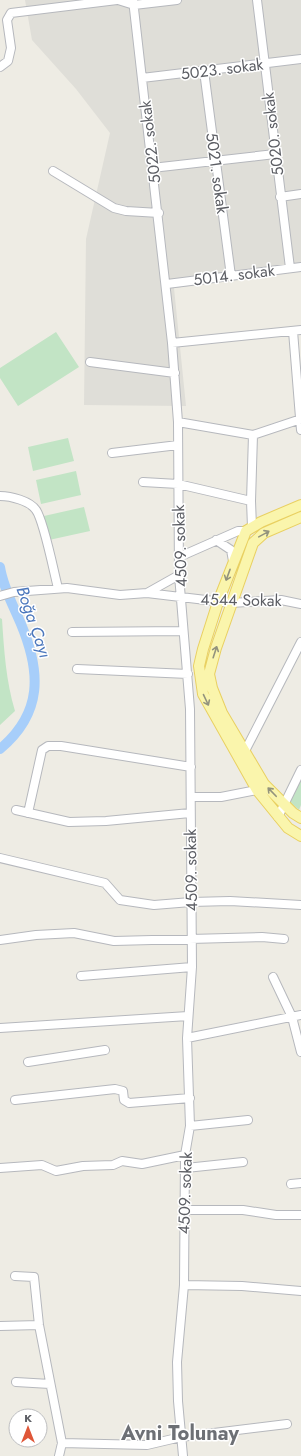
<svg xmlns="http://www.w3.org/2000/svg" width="301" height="1456" font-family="Jost,sans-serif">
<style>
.industrial{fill:#dfded8}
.green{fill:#c2e4c5}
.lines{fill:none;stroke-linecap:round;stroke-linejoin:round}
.river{stroke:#a7cefa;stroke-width:10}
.minor-casing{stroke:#b6b8bd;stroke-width:10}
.major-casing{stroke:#e9d061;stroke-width:12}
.minor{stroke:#fff;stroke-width:8}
.major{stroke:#faf5ac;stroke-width:10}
.oneway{stroke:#93937d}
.labels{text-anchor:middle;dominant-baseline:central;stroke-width:3;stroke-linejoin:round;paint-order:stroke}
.street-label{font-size:16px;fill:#5c5e64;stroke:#fff}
.water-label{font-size:17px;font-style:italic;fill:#4b77bc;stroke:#fff}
.district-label{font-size:20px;font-weight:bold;fill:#6d7075;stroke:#fff}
</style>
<rect width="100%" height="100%" fill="#eeece4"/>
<path class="industrial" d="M 25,0 L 301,0 L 301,271 L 174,288 L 186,406 L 84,405 L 86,239 L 110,133 L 76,89 L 32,40 Z"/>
<path class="green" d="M 56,332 L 79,367 L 18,406 L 0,378 L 0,368 Z
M 68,438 L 74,461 L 33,471 L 28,447 Z
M 76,471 L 81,495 L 41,504 L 36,480 Z
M 84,507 L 90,531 L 49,540 L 44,516 Z
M 0,618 L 2,619 C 4,650 6,681 15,711 L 0,725 Z
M 301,776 L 301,805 L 299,810 L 291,803 L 291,799 Z"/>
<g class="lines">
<path class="river" d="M 0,567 C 3,587 13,605 21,624 C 41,672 43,713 0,749"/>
<g class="minor-casing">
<path id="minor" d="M 118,0 L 134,5 L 177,0
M 133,0 L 172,343 L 178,422 L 179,575 L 190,709 L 192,967 L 187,1038 L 190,1126 L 185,1155 L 184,1285 L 177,1362 L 178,1401 L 183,1456
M 257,0 L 290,268
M 0,67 L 8,61 L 11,48 L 7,20 L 11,13 L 117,0
M 204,71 L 231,276
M 142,78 L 301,59
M 152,168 L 275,154
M 53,171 L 114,208 L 126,211 L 159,213
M 280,197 L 301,194
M 167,284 L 301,267
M 293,331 L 301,430
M 172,343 L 301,330
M 90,362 L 175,373
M 178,422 L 253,435 L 301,419
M 112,453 L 178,445
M 143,482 L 178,484 L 251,501
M 0,496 C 11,496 30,501 36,510 C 44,521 54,573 58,588
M 252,527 L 251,501 L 253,435
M 216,540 L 231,550 L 233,561
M 179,557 L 238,531 L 246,531
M 147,593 L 179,575
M 0,596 L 14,592 L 67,588 L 120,595 L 147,593 L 231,603 L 281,600 L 301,604
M 72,632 L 183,631
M 77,669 L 188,674
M 245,751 L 301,642
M 191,797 L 221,797 L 257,790
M 16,810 L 69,822 L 106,821 L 190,813
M 28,813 L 42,750 L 48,746 L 61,746 L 191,767
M 278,817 L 301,770
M 0,858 L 105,883 L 120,900 L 154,905 L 191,902 L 230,901 L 301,905
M 0,940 L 36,935 L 74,933 L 114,941 L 262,937 L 284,939
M 81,976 L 192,967
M 273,977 L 292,1017 L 301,1052
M 0,1028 L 188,1016
M 187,1038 L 301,1015
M 28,1062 L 105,1050
M 15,1100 L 115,1089 L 123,1091 L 124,1100 L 129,1103 L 190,1098
M 190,1126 L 248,1120
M 0,1168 L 42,1165 L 56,1171 L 83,1166 L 113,1165 L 122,1161 L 142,1164 L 185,1155
M 186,1168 L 243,1162
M 291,1184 L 301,1183
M 184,1210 L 243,1210 L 276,1215 L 301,1215
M 15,1276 L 34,1277 L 39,1325 L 62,1443
M 184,1285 L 242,1286 L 301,1291
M 0,1326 L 39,1325
M 16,1382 L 50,1384
M 59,1456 L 62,1443 L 147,1445 L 181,1437 L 287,1424"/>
</g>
<g class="major-casing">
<path id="major" d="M 301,505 L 261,522 L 246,531 L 218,602 L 203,649 L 199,666 L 203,694 L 257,790 L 288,828 L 301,836
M 301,517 L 264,533 L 253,543 L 216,648 L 209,674 L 212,688 L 222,713 L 264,784 L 293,813 L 301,818"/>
</g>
<use href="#minor" class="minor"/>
<use href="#major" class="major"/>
</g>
<defs><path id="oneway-shaft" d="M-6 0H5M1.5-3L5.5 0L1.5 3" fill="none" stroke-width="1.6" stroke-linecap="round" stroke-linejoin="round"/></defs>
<g class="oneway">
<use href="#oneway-shaft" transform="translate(264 534) rotate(-29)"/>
<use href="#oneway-shaft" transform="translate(228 575) rotate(110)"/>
<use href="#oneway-shaft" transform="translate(215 652) rotate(-72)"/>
<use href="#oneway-shaft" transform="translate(206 700) rotate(65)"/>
<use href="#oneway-shaft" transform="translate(272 792) rotate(-134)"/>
</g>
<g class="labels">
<g class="street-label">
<text transform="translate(222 69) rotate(-7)">5023. sokak</text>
<text transform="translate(273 134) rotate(-97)">5020. sokak</text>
<text transform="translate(150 142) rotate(-97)">5022. sokak</text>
<text transform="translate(217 173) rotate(82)">5021. sokak</text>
<text transform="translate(234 275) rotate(-7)">5014. sokak</text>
<text transform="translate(180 546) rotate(-92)">4509. sokak</text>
<text transform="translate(241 600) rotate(1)">4544 Sokak</text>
<text transform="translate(191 870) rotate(-91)">4509. sokak</text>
<text transform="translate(185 1193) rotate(-88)">4509. sokak</text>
</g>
<g class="water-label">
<text transform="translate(34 622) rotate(71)">Boğa Çayı</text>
</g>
<g class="district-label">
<text x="180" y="1433">Avni Tolunay</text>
</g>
</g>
<g transform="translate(28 1428)"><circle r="19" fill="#ffffff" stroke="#bebfc1"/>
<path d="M0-3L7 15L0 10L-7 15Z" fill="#df5638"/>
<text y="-6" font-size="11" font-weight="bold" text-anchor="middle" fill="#5c5e64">K</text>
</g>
</svg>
